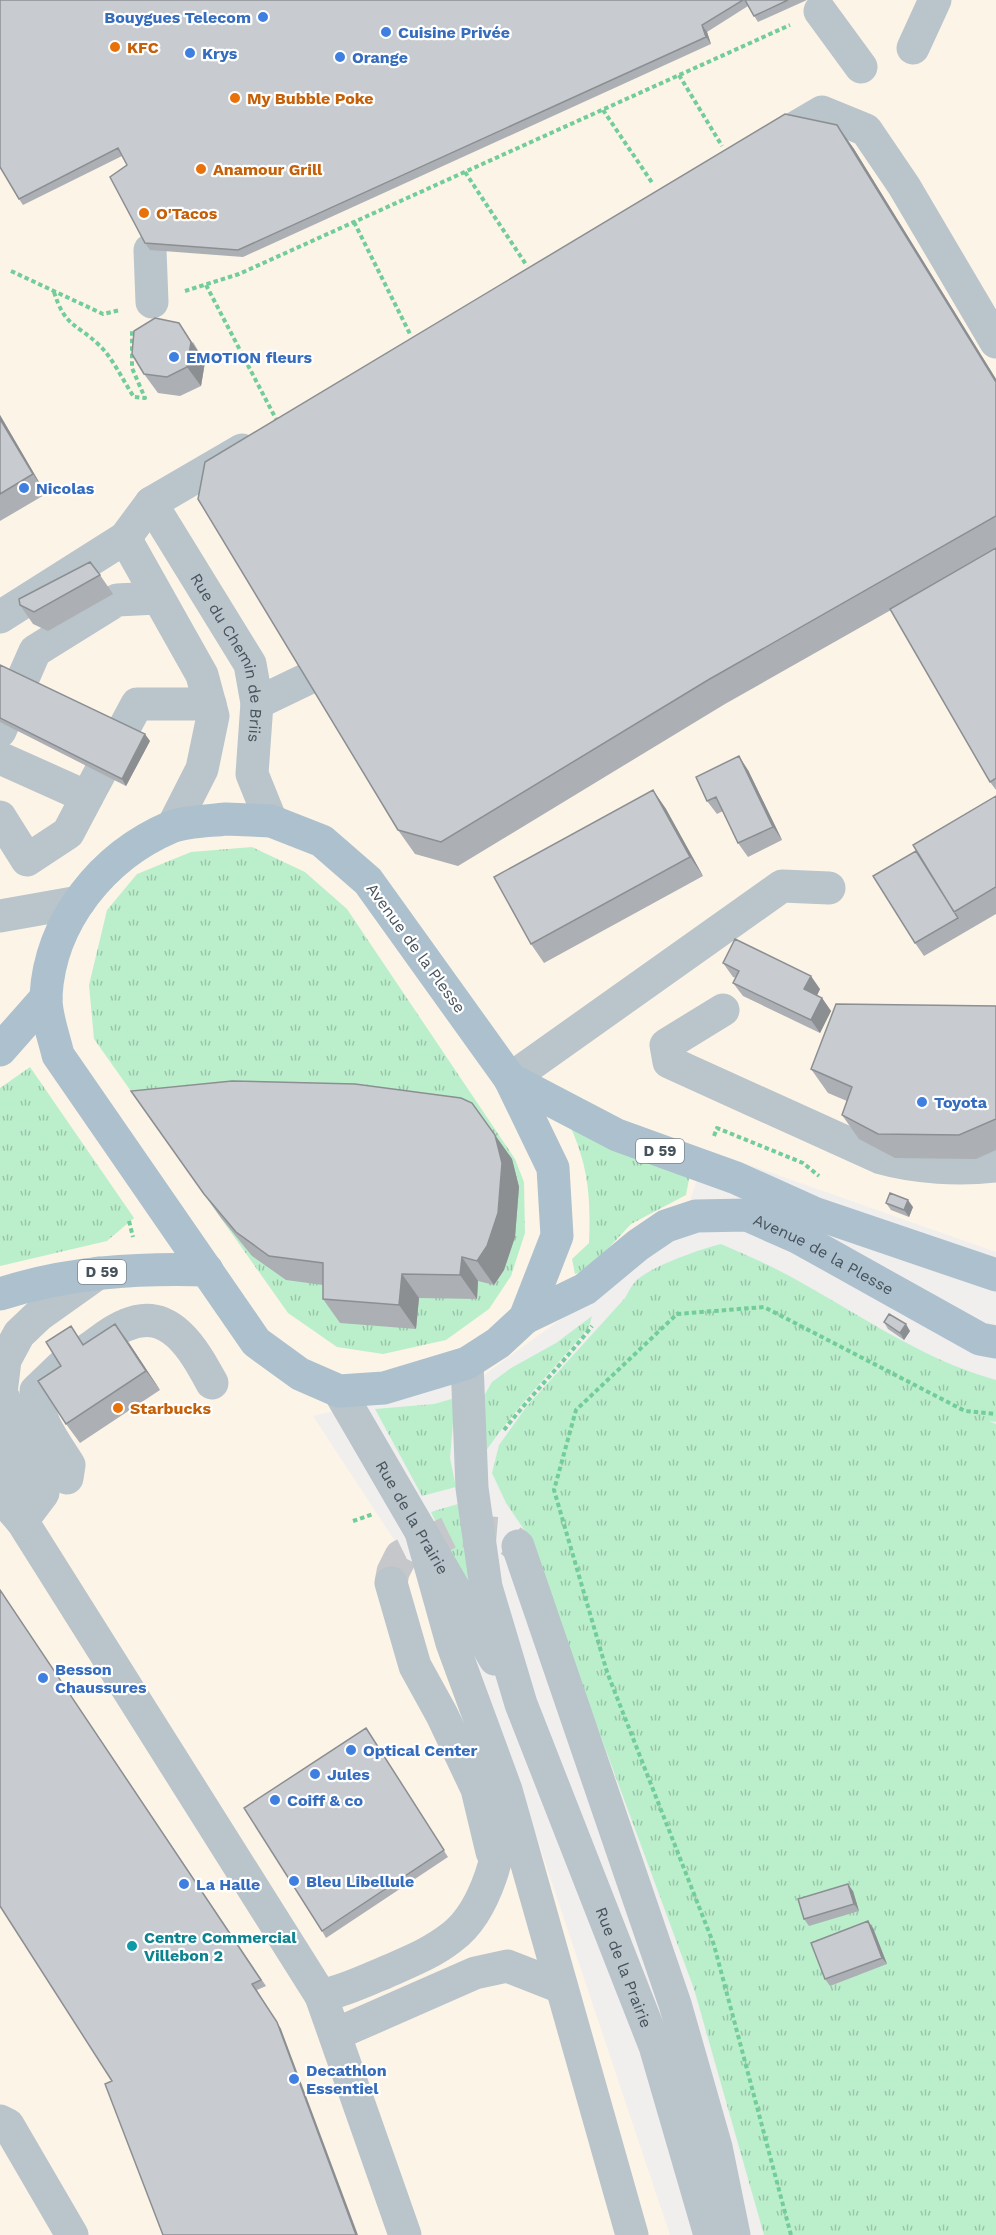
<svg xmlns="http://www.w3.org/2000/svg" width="996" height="2235" font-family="'Work Sans',sans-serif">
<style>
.commercial{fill:#fcf4e7}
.grass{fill:url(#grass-tufts)}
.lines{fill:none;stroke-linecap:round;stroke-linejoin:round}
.minor-tunnel{stroke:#c6c7ca;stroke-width:33;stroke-dasharray:33 16;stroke-linecap:butt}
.path{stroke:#73cd9a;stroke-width:4;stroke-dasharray:4.5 3;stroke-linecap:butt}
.minor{stroke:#b9c4cb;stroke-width:33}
.major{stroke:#adc0cd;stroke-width:33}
.wall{fill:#acafb4}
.shaded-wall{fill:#8c8f92}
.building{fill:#c8ccd1;stroke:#8c8f92;stroke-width:1.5}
.shop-dot{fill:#3f7fe0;stroke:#fff;stroke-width:2}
.food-dot{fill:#e8710a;stroke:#fff;stroke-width:2}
.culture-dot{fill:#0f9aa8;stroke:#fff;stroke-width:2}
.labels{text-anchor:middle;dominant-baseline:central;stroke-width:4.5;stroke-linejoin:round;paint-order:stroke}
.shield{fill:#fff;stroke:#7e878d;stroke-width:1.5}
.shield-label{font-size:15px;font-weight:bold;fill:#46535c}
.shop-label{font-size:16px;font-weight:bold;fill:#366cbe;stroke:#fff;text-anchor:start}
.food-label{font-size:16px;font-weight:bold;fill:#c56008;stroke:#fff;text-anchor:start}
.street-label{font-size:16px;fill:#46535c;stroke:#fff}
.culture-label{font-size:16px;font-weight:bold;fill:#0d838f;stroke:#fff;text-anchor:start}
</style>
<defs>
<pattern id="grass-tufts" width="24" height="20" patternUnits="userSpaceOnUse" patternTransform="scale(1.5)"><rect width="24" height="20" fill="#bbefcc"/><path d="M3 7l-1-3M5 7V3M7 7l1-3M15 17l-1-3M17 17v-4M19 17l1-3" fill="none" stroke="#9ac4a9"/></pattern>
</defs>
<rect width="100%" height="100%" fill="#f1eeee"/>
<path class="commercial" d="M 0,0 L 996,0 L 996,1252 L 707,1150 L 688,1207 L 590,1298 L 484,1375 L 313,1416 L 482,1674 L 670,2235 L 0,2235 Z"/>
<path class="grass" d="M 252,847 L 305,872 L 347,909 L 515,1159 L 524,1182 L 525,1233 L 511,1276 L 489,1309 L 446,1340 L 383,1354 L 337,1347 L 288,1313 L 94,1039 L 89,985 L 107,910 L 137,874 L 191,852 Z
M 30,1067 L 134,1218 L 107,1241 L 0,1266 L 0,1088 Z
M 566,1117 L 690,1174 L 686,1195 L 631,1224 L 589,1269 L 575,1274 L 572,1259 L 589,1243 C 591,1193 588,1163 566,1117 Z
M 721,1244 C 741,1253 761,1261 780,1271 C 851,1308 917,1358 996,1380 L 996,1422 L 989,1421 L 996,1424 L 996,2235 L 764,2235 L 694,1989 L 525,1531 L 506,1503 L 492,1473 L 499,1445 L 527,1406 L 625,1298 C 628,1293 631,1286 635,1282 C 648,1267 701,1249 721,1244 Z
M 592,1316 L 589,1327 C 552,1371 513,1410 481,1458 L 481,1401 L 492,1382 L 511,1368 L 556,1343 Z
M 455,1398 L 450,1458 L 456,1487 L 422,1496 L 375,1409 L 434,1404 Z
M 461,1503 L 475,1580 L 465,1583 L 431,1512 Z"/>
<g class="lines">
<path class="minor-tunnel" d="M 391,1583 L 393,1572 L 401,1556 L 454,1530 L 502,1534 L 518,1546"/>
<path class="path" d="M 679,75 L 722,146
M 603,110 L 653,184
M 465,172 L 527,266
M 354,222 L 410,334
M 11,271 L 103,314 L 120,310
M 206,285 L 276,419
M 185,291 L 239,274 L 790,25
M 54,292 C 65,327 76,323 99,345 C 113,358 123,381 134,397 L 145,398 L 132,368 L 132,330
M 714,1136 L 717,1128 L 803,1163 L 819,1176
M 129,1221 L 133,1237
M 504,1430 C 532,1394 564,1362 592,1326
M 353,1521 L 373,1514
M 791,2235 L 714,1945 L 607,1672 L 554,1490 L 576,1410 L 677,1314 L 764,1307 L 965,1411 L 996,1414"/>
<g class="minor">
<path d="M 820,11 L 861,67"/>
<path d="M 913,48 L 935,0"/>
<path d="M 771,142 L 822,112 L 866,130 L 904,186 L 996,342"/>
<path d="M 150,250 L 152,302"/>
<path id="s1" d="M 151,503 L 250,664 L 257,703 L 252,774 L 271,821"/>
<path d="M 125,538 L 202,675 L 213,716 L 202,769 L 173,826"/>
<path d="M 0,617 L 125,538 L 151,503 L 242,450"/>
<path d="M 257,703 L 309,678"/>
<path d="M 0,731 L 35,651 L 117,600 L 157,598"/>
<path d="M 0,758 L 87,797 L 137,704 L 210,704"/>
<path d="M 0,817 L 27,860 L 68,833 L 87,797"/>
<path d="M 0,916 L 79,902"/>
<path d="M 723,1010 L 666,1045 L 669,1062 L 881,1158 C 916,1168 960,1170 996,1166"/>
<path d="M 510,1079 L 782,886 L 829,888"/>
<path d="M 87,1350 C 99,1342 112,1330 126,1325 C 170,1306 194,1350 212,1383"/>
<path id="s2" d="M 467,1363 L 472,1488 L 486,1587 L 521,1704 L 655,2046 L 710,2235"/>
<path d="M 62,1366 L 36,1391 C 37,1420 54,1441 69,1465 L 67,1478"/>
<path id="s3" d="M 339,1391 L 495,1659"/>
<path d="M 0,1440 L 13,1470 L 22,1521"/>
<path d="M 0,1496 L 22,1521 L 321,1996 L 405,2235"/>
<path d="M 22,1521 L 43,1493 L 38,1467 L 1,1393 L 5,1360 L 19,1334 L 39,1315 L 98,1273"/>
<path d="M 421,1532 L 452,1643 L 506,1790 L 632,2235"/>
<path d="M 518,1546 L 675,2004 L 716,2147 L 734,2235"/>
<path d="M 391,1583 L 415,1666 L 442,1715 L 477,1789 L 492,1852"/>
<path d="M 321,1996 C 344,1991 365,1981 386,1972 C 409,1962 432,1953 452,1937 C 487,1911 503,1845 505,1803"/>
<path d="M 336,2034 L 475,1973 L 507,1966 L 561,1987"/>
<path d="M 0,2121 L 8,2125 L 72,2235"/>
</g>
<g class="major">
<path d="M 226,819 L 271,821 L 322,841 L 368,881 L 510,1079 L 553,1168 L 557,1236 L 525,1318 L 498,1343 L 467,1363 L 384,1388 L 339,1391 L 300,1374 L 256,1342 L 58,1055 C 54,1037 45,1014 46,996 C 50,921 103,856 171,827 C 186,821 209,821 226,819 Z"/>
<path d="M 0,1050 L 46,998"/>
<path d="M 510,1079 L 617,1135 L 736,1178 L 814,1213 L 996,1275"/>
<path d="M 0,1294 C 68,1272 136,1268 207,1270"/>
<path id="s4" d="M 525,1318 L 585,1289 L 638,1245 L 666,1226 L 696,1216 L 747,1215 L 799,1238 L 980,1339 L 996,1342"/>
</g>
</g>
<path class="wall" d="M 0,0 L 807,0 L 758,22 L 748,6 L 707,32 L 711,44 L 243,257 L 150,250 L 145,243 L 127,165 L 122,156 L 23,205 L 19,199 Z
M 837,125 L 854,149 L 996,379 L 996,790 L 990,782 L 891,610 L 725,704 L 458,866 L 415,854 L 398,830 Z
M 193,342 L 205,362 L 201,386 L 180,396 L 158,393 L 144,374 Z
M 0,415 L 46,494 L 0,521 Z
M 100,575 L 113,594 L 48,631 L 33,624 L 20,605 Z
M 0,665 L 150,741 L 126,786 L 0,722 Z
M 748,770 L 782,840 L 748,857 L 738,843 L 723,811 L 717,814 L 707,801 Z
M 653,790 L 666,809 L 703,876 L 544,963 L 531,944 Z
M 996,796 L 996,914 L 924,956 L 915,943 L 916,851 Z
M 723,963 L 820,989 L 817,995 L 822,998 L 831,1011 L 820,1033 L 743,996 L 733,983 L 736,978 L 733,977 Z
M 996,1006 L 996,1150 L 976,1159 L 895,1158 L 859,1139 L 842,1115 L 847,1101 L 828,1093 L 811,1069 Z
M 131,1091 L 495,1135 L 512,1159 L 519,1187 L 515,1237 L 504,1270 L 494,1285 L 478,1281 L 477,1299 L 419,1298 L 416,1329 L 340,1323 L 323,1299 L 323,1285 L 286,1280 L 252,1256 L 221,1218 Z
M 886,1203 L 913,1207 L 909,1217 L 891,1210 Z
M 884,1322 L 910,1331 L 904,1340 L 888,1329 Z
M 71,1326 L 84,1345 L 129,1343 L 160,1390 L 80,1443 L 66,1424 L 61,1366 Z
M 0,1590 L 266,1986 L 257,1990 L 281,2029 L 112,2081 Z
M 370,1734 L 448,1857 L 326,1938 L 322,1931 Z
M 853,1891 L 859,1911 L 809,1926 L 804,1919 Z
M 873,1928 L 887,1964 L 830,1986 L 825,1979 Z"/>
<path class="shaded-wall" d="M 702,25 L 707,32 L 711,44 L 706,37 Z
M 837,125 L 854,149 L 996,379 L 996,382 Z
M 179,323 L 205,362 L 201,386 L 187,367 Z
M 0,415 L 46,494 L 33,474 L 0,419 Z
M 145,734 L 150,741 L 126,786 L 122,779 Z
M 739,756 L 748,770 L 782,840 L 773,827 Z
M 653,790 L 666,809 L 703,876 L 690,857 Z
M 811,976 L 820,989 L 814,1002 L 804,989 Z
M 822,998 L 831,1011 L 820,1033 L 811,1020 Z
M 495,1135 L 512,1159 L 519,1187 L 515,1237 L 504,1270 L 494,1285 L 477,1261 Z
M 908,1200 L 913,1207 L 909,1217 L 904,1210 Z
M 462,1257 L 478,1281 L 477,1299 L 460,1275 Z
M 402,1274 L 419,1298 L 416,1329 L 399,1305 Z
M 115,1324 L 129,1343 L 160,1390 L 146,1371 Z
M 906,1324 L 910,1331 L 904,1340 L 900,1333 Z
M 848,1884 L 853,1891 L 859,1911 L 854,1904 Z
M 868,1921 L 873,1928 L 887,1964 L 882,1958 Z
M 252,1984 L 281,2029 L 358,2235 L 356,2235 Z"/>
<path class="building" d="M 0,0 L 743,0 L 702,25 L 706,37 L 238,250 L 145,243 L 110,177 L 127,165 L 118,148 L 19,199 L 0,167 Z
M 745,0 L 788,0 L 754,16 Z
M 785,114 L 837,125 L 996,382 L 996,516 L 708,680 L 441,842 L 398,830 L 198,499 L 205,462 Z
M 155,318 L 179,323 L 191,342 L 187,367 L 167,377 L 144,374 L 132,354 L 134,331 Z
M 0,419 L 33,474 L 0,494 Z
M 996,548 L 996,778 L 990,782 L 890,609 Z
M 90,562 L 100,575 L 34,612 L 20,605 L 19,599 Z
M 0,665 L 145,734 L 122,779 L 0,718 Z
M 739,756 L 773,827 L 738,843 L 716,797 L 707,801 L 696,777 Z
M 653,790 L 690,857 L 531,944 L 494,877 Z
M 996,796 L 996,887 L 954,912 L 913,845 Z
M 916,851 L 958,918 L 915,943 L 873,876 Z
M 735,939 L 811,976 L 804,989 L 822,998 L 811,1020 L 733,983 L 739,971 L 723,963 Z
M 836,1004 L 996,1006 L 996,1119 L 959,1135 L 878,1134 L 842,1115 L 852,1087 L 811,1069 Z
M 232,1081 L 355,1084 L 461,1098 L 472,1103 L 495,1135 L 502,1163 L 498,1213 L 487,1246 L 477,1261 L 462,1257 L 460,1275 L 402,1274 L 399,1305 L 323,1299 L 323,1263 L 269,1256 L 236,1232 L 204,1194 L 131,1091 Z
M 890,1193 L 908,1200 L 904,1210 L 886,1203 Z
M 889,1314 L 906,1324 L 900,1333 L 884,1322 Z
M 115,1324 L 146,1371 L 66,1424 L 38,1381 L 61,1366 L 46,1342 L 71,1326 L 83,1345 Z
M 0,1590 L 261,1980 L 252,1984 L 277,2022 L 356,2235 L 163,2235 L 105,2084 L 112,2081 L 0,1906 Z
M 366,1728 L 444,1850 L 322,1931 L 244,1808 Z
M 848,1884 L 854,1904 L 804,1919 L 798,1899 Z
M 868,1921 L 882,1958 L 825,1979 L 811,1943 Z"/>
<g class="shop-dot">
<circle cx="263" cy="17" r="6"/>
<circle cx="386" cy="32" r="6"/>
<circle cx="190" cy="53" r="6"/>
<circle cx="340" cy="57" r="6"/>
<circle cx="174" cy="357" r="6"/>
<circle cx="24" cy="488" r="6"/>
<circle cx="922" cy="1102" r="6"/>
<circle cx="43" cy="1678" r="6"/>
<circle cx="351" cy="1750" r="6"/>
<circle cx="315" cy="1774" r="6"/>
<circle cx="275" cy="1800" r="6"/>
<circle cx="294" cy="1881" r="6"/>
<circle cx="184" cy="1884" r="6"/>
<circle cx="294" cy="2079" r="6"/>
</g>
<g class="food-dot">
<circle cx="115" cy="47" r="6"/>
<circle cx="235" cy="98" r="6"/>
<circle cx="201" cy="169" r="6"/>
<circle cx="144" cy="213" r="6"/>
<circle cx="118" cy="1408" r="6"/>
</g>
<circle class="culture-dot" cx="132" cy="1946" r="6"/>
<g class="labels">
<g class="shield">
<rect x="636" y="1139" width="48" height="24" rx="4.5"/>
<rect x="78" y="1260" width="48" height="24" rx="4.5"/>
</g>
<g class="shield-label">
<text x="660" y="1151">D 59</text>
<text x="102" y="1272">D 59</text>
</g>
<g class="shop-label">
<text x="251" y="17" text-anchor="end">Bouygues Telecom</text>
<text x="398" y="32">Cuisine Privée</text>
<text x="202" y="53">Krys</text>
<text x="352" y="57">Orange</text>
<text x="186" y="357">EMOTION fleurs</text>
<text x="36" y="488">Nicolas</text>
<text x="934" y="1102">Toyota</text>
<text x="55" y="1669">Besson<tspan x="55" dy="18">Chaussures</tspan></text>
<text x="363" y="1750">Optical Center</text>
<text x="327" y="1774">Jules</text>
<text x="287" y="1800">Coiff &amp; co</text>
<text x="306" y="1881">Bleu Libellule</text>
<text x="196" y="1884">La Halle</text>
<text x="306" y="2070">Decathlon<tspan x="306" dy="18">Essentiel</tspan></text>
</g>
<g class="food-label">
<text x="127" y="47">KFC</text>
<text x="247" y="98">My Bubble Poke</text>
<text x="213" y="169">Anamour Grill</text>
<text x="156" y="213">O'Tacos</text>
<text x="130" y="1408">Starbucks</text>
</g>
<g class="street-label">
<text stroke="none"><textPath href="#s1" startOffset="176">Rue du Chemin de Briis</textPath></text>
<text transform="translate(416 948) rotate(54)">Avenue de la Plesse</text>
<text stroke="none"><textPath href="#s4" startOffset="338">Avenue de la Plesse</textPath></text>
<text stroke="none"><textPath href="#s3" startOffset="146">Rue de la Prairie</textPath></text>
<text stroke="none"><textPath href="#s2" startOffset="630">Rue de la Prairie</textPath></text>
</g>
<g class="culture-label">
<text x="144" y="1937">Centre Commercial<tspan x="144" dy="18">Villebon 2</tspan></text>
</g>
</g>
</svg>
